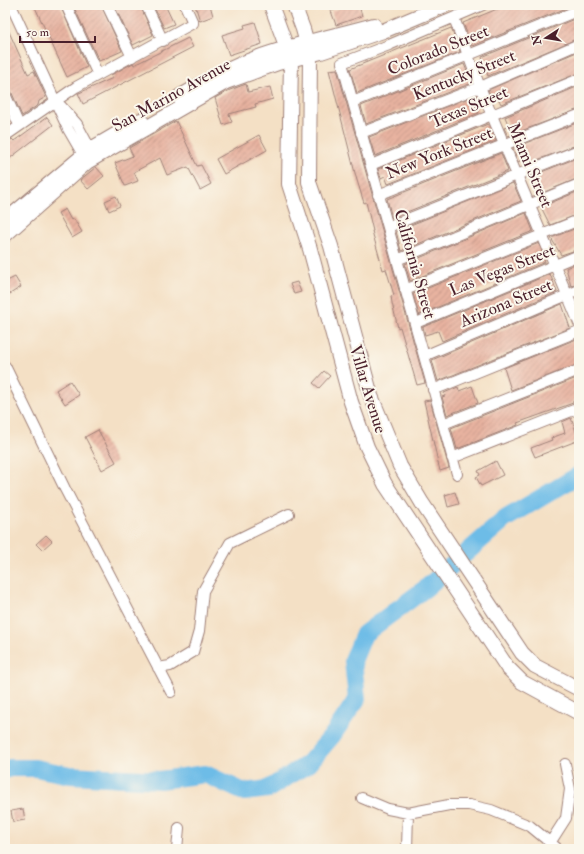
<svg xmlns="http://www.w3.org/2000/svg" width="584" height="854" font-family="'IM FELL Double Pica',serif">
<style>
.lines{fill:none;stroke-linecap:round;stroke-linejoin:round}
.river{stroke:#6dbce7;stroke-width:18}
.building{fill:url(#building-hatch)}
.minor-casing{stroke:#9f8078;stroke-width:12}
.secondary-casing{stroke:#9f8078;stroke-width:16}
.minor{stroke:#fff;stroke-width:10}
.secondary{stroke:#fff;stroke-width:14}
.labels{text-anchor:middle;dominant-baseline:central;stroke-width:4;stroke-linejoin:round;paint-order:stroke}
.street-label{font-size:17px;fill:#4a1f2b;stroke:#fbf7ec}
</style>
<defs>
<pattern id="building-hatch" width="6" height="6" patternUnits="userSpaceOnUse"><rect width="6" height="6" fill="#e8b3a0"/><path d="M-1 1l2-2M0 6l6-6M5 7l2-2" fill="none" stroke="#be9183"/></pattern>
</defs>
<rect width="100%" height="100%" fill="#fbf7ec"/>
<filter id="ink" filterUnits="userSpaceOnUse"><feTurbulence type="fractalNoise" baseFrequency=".025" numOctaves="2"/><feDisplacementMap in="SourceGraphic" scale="8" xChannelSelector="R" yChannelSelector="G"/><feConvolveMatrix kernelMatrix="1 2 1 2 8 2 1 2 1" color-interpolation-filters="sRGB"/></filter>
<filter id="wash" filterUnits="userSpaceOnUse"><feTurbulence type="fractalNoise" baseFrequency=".012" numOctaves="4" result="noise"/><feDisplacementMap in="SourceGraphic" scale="16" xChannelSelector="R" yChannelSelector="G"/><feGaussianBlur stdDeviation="0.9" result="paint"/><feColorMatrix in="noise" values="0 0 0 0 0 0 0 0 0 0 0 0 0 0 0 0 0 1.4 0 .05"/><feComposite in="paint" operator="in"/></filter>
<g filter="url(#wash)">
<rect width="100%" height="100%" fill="#f4e0c5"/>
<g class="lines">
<path class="river" d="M 5,770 L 10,768 L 35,768 L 70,775 L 160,780 L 205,774 L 244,792 L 268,789 L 308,764 L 332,736 L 357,699 L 353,661 L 364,634 L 426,588 L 505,519 L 579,475"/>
</g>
<g id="blocks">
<path class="building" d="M 34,5 L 60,5 L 87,67 L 67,77 Z
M 73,5 L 101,5 L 122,51 L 99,61 Z
M 114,5 L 140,5 L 153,35 L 133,45 Z
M 153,5 L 165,5 L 174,24 L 164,28 Z
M 195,5 L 210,5 L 213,16 L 200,21 Z
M 339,5 L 359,5 L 362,16 L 336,25 L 331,11 L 340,8 Z
M 507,5 L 574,5 L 472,46 L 463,23 Z
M 579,17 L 579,38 L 488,76 L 482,57 Z
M 255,22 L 262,44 L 229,55 L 222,35 L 245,28 L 244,25 Z
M 5,23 L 28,74 L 34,71 L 46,97 L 39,101 L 38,105 L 22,116 L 11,91 L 5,88 Z
M 451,28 L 460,52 L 357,93 L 350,69 Z
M 188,38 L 193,47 L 83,104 L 78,93 L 79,93 L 113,78 L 111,75 L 133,63 L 134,65 Z
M 579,51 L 579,73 L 501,104 L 497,96 L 491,97 L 488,90 Z
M 464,64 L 472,83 L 366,124 L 361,106 Z
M 337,69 L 425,383 L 417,385 L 400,327 L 398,328 L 392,303 L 391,296 L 394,295 L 386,269 L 383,270 L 372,231 L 373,231 L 366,202 L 364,203 L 356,177 L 329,70 Z
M 246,84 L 248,92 L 270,87 L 273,99 L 255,104 L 256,107 L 229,114 L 232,122 L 223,125 L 215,98 L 230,90 Z
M 579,86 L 579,109 L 508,136 L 504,128 L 509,126 L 505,117 Z
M 476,95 L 479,102 L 475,104 L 479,113 L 375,156 L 369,137 Z
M 47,117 L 53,125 L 5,162 L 5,143 L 12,139 L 14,141 Z
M 176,121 L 197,166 L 201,165 L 211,184 L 200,190 L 188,167 L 167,175 L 160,158 L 134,172 L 138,181 L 125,186 L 115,163 L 133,156 L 129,148 Z
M 579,122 L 579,144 L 524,165 L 522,160 L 518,162 L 513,148 Z
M 488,124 L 496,141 L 388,184 L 385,176 L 381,178 L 378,169 Z
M 259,135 L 267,150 L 224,174 L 216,159 Z
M 501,153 L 508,171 L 392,218 L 387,199 Z
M 579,157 L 579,178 L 537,195 L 529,177 Z
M 96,167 L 104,176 L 88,189 L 80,180 Z
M 513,183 L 521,201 L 401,251 L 396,231 Z
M 579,191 L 579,214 L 550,225 L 541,207 Z
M 116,196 L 120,206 L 109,211 L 105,201 Z
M 65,209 L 71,220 L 74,219 L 82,232 L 72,238 L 58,213 Z
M 526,213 L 533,231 L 410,281 L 405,264 Z
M 579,227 L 579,249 L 561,255 L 551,238 Z
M 539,243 L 545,262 L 419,315 L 413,294 Z
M 579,262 L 579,284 L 571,286 L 566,268 Z
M 550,274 L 557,292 L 442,341 L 438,331 L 425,335 L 423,327 Z
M 15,277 L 21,287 L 5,297 L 5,282 Z
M 297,282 L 301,292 L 294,294 L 290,284 Z
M 562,304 L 570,328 L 438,381 L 432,360 Z
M 579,338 L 579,364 L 511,390 L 504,368 Z
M 324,371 L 330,376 L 319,388 L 313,383 Z
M 579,377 L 579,399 L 573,401 L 573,403 L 517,423 L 518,425 L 457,449 L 451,428 Z
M 70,381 L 79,395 L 65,404 L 56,390 Z
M 472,386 L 478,403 L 447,415 L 442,397 L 445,396 L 444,393 L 458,387 L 459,391 Z
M 430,400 L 449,468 L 440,471 L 424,401 Z
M 571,418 L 579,440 L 535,457 L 531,448 L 552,440 L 551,438 L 565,433 L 562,422 Z
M 98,430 L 116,462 L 102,470 L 85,437 Z
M 496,461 L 503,475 L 481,486 L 476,477 L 480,475 L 478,471 Z
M 455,492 L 459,504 L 448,507 L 445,495 Z
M 46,535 L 52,541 L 42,550 L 36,544 Z
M 23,809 L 25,820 L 13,822 L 11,811 Z"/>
</g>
</g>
<g filter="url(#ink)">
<use href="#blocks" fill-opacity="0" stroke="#9f8078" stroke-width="1"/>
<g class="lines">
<g class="minor-casing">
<path id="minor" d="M 11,5 L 68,129 L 86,160
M 66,5 L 98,75
M 107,5 L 132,57
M 146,5 L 163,41
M 454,18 L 480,87 L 579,323
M 5,94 L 19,125
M 353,102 L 579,10
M 61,106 L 77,124 L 93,154
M 361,133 L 480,87 L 579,44
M 5,136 L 76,87 L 193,23 L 185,5
M 371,165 L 579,79
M 378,195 L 579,115
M 388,227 L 579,150
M 397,260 L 579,184
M 405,290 L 579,220
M 416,323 L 579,255
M 424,356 L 579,290
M 5,366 L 65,489 L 171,692
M 433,390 L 579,331
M 443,424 L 579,370
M 452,458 L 579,408
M 457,474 L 342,63 L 389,45 L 483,5
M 158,668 L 170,666 L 193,652 L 199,631 L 203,591 L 230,543 L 289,514
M 362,798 L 388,809 L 408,813 L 449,805 L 469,805 L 491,810 L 530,826 L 558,849
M 550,843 L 566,818 L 570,789 L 565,764
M 177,849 L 179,828
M 407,849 L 408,813"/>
</g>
<g class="secondary-casing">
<path id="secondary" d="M 271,5 L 291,59 L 289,184 L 310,249 L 351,402 L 367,447 L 385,484 L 507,667 L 522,682 L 579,713
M 294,5 L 303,29 L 310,54 L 309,182 L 331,246 L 371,396 L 400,466 L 422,503 L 522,653 L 535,666 L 579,689
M 179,97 C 204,83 228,68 256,58 C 294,44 335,36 374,25
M 5,221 L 91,149 L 141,120
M 5,235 L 87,162 L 226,82 L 278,63 L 321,52 L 383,31 L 445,5"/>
</g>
<use href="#minor" class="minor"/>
<use href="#secondary" class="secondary"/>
</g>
</g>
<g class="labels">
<g class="street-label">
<text transform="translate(438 50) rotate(-22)">Colorado Street</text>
<text transform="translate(464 75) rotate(-22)">Kentucky Street</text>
<text transform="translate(171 95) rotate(-29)">San Marino Avenue</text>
<text transform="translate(469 107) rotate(-23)">Texas Street</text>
<text transform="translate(439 153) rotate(-22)">New York Street</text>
<text transform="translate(530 165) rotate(67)">Miami Street</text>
<text transform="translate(415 264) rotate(74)">California Street</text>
<text transform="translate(502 270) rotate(-22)">Las Vegas Street</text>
<text transform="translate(506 303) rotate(-23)">Arizona Street</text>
<text transform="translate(368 389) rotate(73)">Villar Avenue</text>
</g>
</g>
<rect width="584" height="854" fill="none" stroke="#fbf7ec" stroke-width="20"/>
<g transform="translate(546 38) rotate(258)" stroke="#fbf7ec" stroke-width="3" paint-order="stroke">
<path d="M0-3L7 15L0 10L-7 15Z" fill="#4a1f2b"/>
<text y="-6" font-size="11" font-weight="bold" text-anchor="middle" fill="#4a1f2b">N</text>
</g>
<path d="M20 36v6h75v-6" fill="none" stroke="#4a1f2b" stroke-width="2"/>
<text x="26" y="36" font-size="12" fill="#4a1f2b" stroke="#fbf7ec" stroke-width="3" paint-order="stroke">50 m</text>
</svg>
